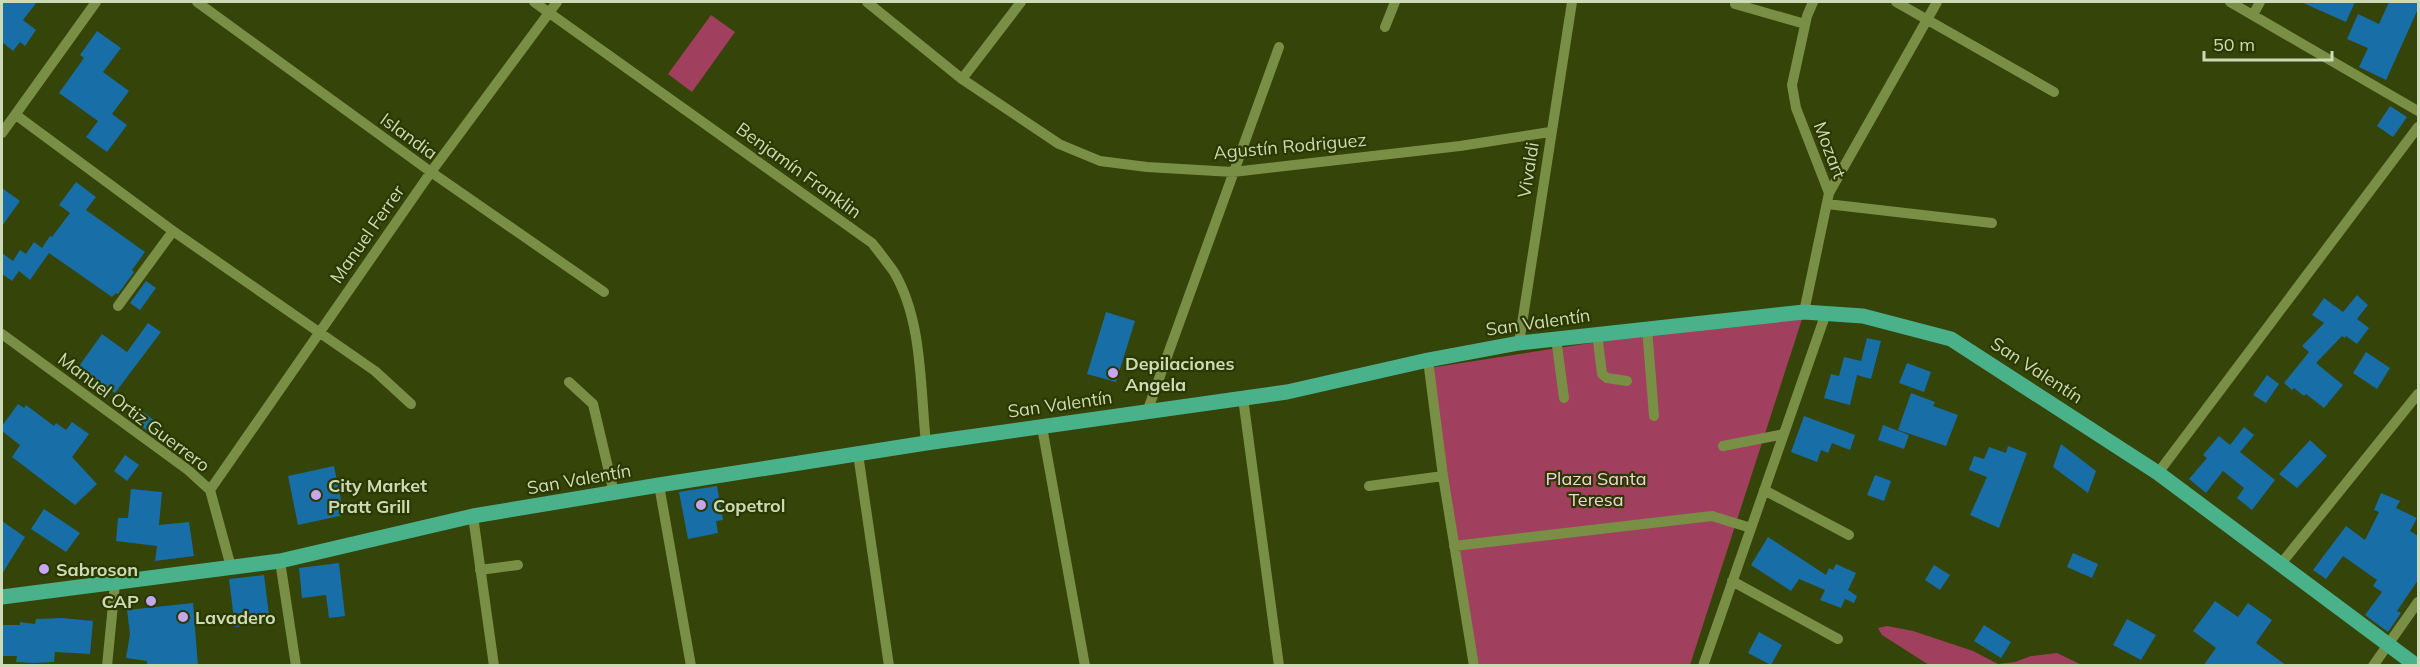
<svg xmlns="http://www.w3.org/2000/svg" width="2420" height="667" font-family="Mulish,sans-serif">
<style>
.green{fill:#a13f5e}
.building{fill:#186ea6}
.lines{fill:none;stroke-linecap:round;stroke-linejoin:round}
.minor{stroke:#798f46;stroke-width:10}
.major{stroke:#4ab28a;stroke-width:15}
.poi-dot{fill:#c6a6f0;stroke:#2b3900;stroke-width:2}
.labels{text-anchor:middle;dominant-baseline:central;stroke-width:4.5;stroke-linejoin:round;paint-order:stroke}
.street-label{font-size:18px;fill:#ccdab5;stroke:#2b3900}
.poi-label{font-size:18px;font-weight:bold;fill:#ccdab5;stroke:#2b3900;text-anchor:start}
.park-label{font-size:18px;fill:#f3d4db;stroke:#2b3900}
</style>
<rect width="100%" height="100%" fill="#354409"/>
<path class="green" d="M 711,15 L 735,32 L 692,92 L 668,74 Z
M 1805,310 L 1690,665 L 1478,665 L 1429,368 Z
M 1887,626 L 1913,631 L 1973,651 L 1998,664 L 2015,662 L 2031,656 L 2057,653 L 2082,665 L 1929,665 L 1882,635 L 1878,628 Z"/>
<path class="building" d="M 2,2 L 37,2 L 23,20 L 36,30 L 25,46 L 20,42 L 13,51 L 2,42 Z
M 2301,2 L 2355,2 L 2346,22 Z
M 2389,2 L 2418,2 L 2418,9 L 2386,80 L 2359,67 L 2368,48 L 2347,39 L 2358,14 L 2379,24 Z
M 97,31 L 121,48 L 103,72 L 129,91 L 112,114 L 127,125 L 107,152 L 86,137 L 98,121 L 59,93 L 84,58 L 80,55 Z
M 2390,106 L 2407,117 L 2393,137 L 2377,126 Z
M 76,182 L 96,197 L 86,210 L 145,252 L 132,270 L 134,272 L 118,294 L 116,293 L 112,297 L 49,253 L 30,280 L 19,271 L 12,281 L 2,274 L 2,253 L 13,261 L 20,250 L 26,254 L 34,242 L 42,248 L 50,236 L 52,237 L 70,213 L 59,205 Z
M 2,188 L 20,201 L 2,226 Z
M 146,281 L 156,288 L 140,310 L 130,303 Z
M 2357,295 L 2368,305 L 2357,319 L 2369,328 L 2357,344 L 2346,336 L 2345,338 L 2342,336 L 2316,363 L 2343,385 L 2324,408 L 2306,394 L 2304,396 L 2294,388 L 2292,390 L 2284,383 L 2309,352 L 2302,346 L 2324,323 L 2312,315 L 2324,298 L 2343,312 Z
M 1106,312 L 1135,321 L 1116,382 L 1087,374 Z
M 148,323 L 161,332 L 115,393 L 77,369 L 102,334 L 127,352 Z
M 1867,338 L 1881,341 L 1871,379 L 1857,375 L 1850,405 L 1824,398 L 1831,374 L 1839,376 L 1844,357 L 1861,361 Z
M 2366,352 L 2390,368 L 2377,389 L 2353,373 Z
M 1907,363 L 1931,372 L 1924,392 L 1899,383 Z
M 2267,375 L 2279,384 L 2266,403 L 2253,395 Z
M 1911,393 L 1935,402 L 1933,406 L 1958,415 L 1946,446 L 1898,430 Z
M 18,404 L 24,408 L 26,405 L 54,426 L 56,423 L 66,430 L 72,422 L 89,434 L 72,457 L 97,484 L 75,505 L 12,457 L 20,445 L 2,431 L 2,426 Z
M 140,410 L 161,425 L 154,436 L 133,420 Z
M 1804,416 L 1855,435 L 1850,450 L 1832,443 L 1828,453 L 1821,450 L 1817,462 L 1791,452 Z
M 1883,425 L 1909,435 L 1904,449 L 1878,440 Z
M 2244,427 L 2254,435 L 2240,452 L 2275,480 L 2252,510 L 2237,498 L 2244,488 L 2223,471 L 2206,493 L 2189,479 L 2207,458 L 2203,455 L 2219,436 L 2230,445 Z
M 2310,440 L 2327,456 L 2297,488 L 2279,474 Z
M 2061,444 L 2096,471 L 2088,493 L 2053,467 Z
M 2008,446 L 2027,453 L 1999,528 L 1970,515 L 1987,477 L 1969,470 L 1974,456 L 1984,459 L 1989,447 L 2006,453 Z
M 125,455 L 139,465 L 127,481 L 114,471 Z
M 334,466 L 344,515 L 298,525 L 288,476 Z
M 1875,475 L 1891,481 L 1884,501 L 1867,495 Z
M 717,486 L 723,520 L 716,521 L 718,533 L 688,539 L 679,492 Z
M 131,489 L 162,492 L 159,525 L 189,522 L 194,556 L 155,561 L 157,546 L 116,541 L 118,518 L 128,518 Z
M 2381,493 L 2400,501 L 2396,508 L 2417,518 L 2410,531 L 2418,536 L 2418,580 L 2397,611 L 2401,613 L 2388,632 L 2365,615 L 2382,592 L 2373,586 L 2377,580 L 2343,556 L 2326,579 L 2313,570 L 2346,526 L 2365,540 L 2379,512 L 2374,510 Z
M 44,509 L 80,533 L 66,552 L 31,529 Z
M 2,521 L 25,537 L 2,574 Z
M 1768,537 L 1826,575 L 1829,568 L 1833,570 L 1836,564 L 1856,573 L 1848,590 L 1857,596 L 1854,603 L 1845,599 L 1841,608 L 1820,600 L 1825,590 L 1799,579 L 1791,591 L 1751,565 Z
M 2073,553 L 2098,564 L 2092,578 L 2067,567 Z
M 339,563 L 345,616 L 329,618 L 326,595 L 302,598 L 299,568 Z
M 1934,565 L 1950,575 L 1940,590 L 1925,580 Z
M 264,575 L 270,623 L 235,627 L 229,579 Z
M 2215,601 L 2238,617 L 2248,603 L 2272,620 L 2256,643 L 2287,666 L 2203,666 L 2216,648 L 2193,631 Z
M 193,603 L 198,666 L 147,666 L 147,661 L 126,658 L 130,634 L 127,610 Z
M 62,618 L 93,621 L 90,654 L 55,652 L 54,662 L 33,663 L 16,662 L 17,656 L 2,656 L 2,625 L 20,625 L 20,622 L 35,624 L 36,619 Z
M 2127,619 L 2156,635 L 2141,660 L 2113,645 Z
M 1984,625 L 2011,642 L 2001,658 L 1974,641 Z
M 1759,632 L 1782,645 L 1771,665 L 1748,653 Z"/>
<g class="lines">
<path class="minor" d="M 197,2 L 431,172 L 604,292
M 534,2 L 872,243 C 879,252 887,262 894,272 C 923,321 920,388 926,443
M 867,2 L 962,79 L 1059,144 L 1100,161 L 1147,167 L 1233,172 L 1460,146 L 1550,132
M 1896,2 L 2054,92
M 2230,2 L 2418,111
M 1735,4 L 1805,24
M 2253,15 L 2260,2
M 1385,27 L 1395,2
M 962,79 L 1021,2
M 16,115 L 173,231 L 375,371 L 411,404
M 2,133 L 96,2
M 1829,193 L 1937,2
M 1827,204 L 1992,223
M 118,306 L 173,231
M 1804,312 L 1829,193 L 1796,108 L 1792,85 L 1807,16 L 1813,2
M 1647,328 L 1654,416
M 1597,333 L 1602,374 L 1607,378 L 1627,381
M 2,334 L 188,470 L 210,490 L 231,567
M 1556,338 L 1564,398
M 1519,343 L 1572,2
M 1428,360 L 1443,476 L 1474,666
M 569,382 L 593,404 L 614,493
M 1243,398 L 1279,666
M 1147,412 L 1279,47
M 1042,427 L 1085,666
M 1723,446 L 1784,434
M 858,454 L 889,666
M 2158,473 L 2418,127
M 659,485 L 691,666
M 1369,486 L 1443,476
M 210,490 L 431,172 L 557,2
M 1764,490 L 1849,535
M 473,516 L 494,666
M 1454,546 L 1712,516 L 1751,528
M 280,561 L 296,666
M 2280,565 L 2418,394
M 480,570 L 518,565
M 1732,581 L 1838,639
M 107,666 L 115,584
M 1703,666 L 1826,313
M 2373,666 L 2418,602"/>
<path class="major" d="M 2,597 L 280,561 L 473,516 L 659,485 L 926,443 L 1287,392 L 1428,360 L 1519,343 L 1804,312 L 1863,316 L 1951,339 L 2158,473 L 2417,666"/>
</g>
<g class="poi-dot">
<circle cx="1113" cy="373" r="6"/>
<circle cx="316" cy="495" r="6"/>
<circle cx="701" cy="505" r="6"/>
<circle cx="44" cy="569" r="6"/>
<circle cx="151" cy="601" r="6"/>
<circle cx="183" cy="617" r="6"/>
</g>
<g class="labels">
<g class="street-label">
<text transform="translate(409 136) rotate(36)">Islandia</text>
<text transform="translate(1290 146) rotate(-5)">Agustín Rodriguez</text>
<text transform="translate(1830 150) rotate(69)">Mozart</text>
<text transform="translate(799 170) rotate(36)">Benjamín Franklin</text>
<text transform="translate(1528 170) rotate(-81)">Vivaldi</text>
<text transform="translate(367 234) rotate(-55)">Manuel Ferrer</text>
<text transform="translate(1538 322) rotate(-8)">San Valentín</text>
<text transform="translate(2037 370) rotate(33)">San Valentín</text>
<text transform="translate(1060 404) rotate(-8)">San Valentín</text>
<text transform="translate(134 412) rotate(37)">Manuel Ortiz Guerrero</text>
<text transform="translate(579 479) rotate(-10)">San Valentín</text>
</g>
<g class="poi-label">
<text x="1125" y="363">Depilaciones<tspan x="1125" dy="21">Angela</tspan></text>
<text x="328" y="485">City Market<tspan x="328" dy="21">Pratt Grill</tspan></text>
<text x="713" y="505">Copetrol</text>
<text x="56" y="569">Sabroson</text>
<text x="139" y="601" text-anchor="end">CAP</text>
<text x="195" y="617">Lavadero</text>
</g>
<g class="park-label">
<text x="1596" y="478">Plaza Santa<tspan x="1596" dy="21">Teresa</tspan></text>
</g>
</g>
<rect width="2420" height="667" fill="none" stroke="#ccdab5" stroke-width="6"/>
<path d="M2204 51v9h128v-9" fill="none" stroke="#ccdab5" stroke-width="3"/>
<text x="2213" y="51" font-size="18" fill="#ccdab5" stroke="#2b3900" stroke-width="4.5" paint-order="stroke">50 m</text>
</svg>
